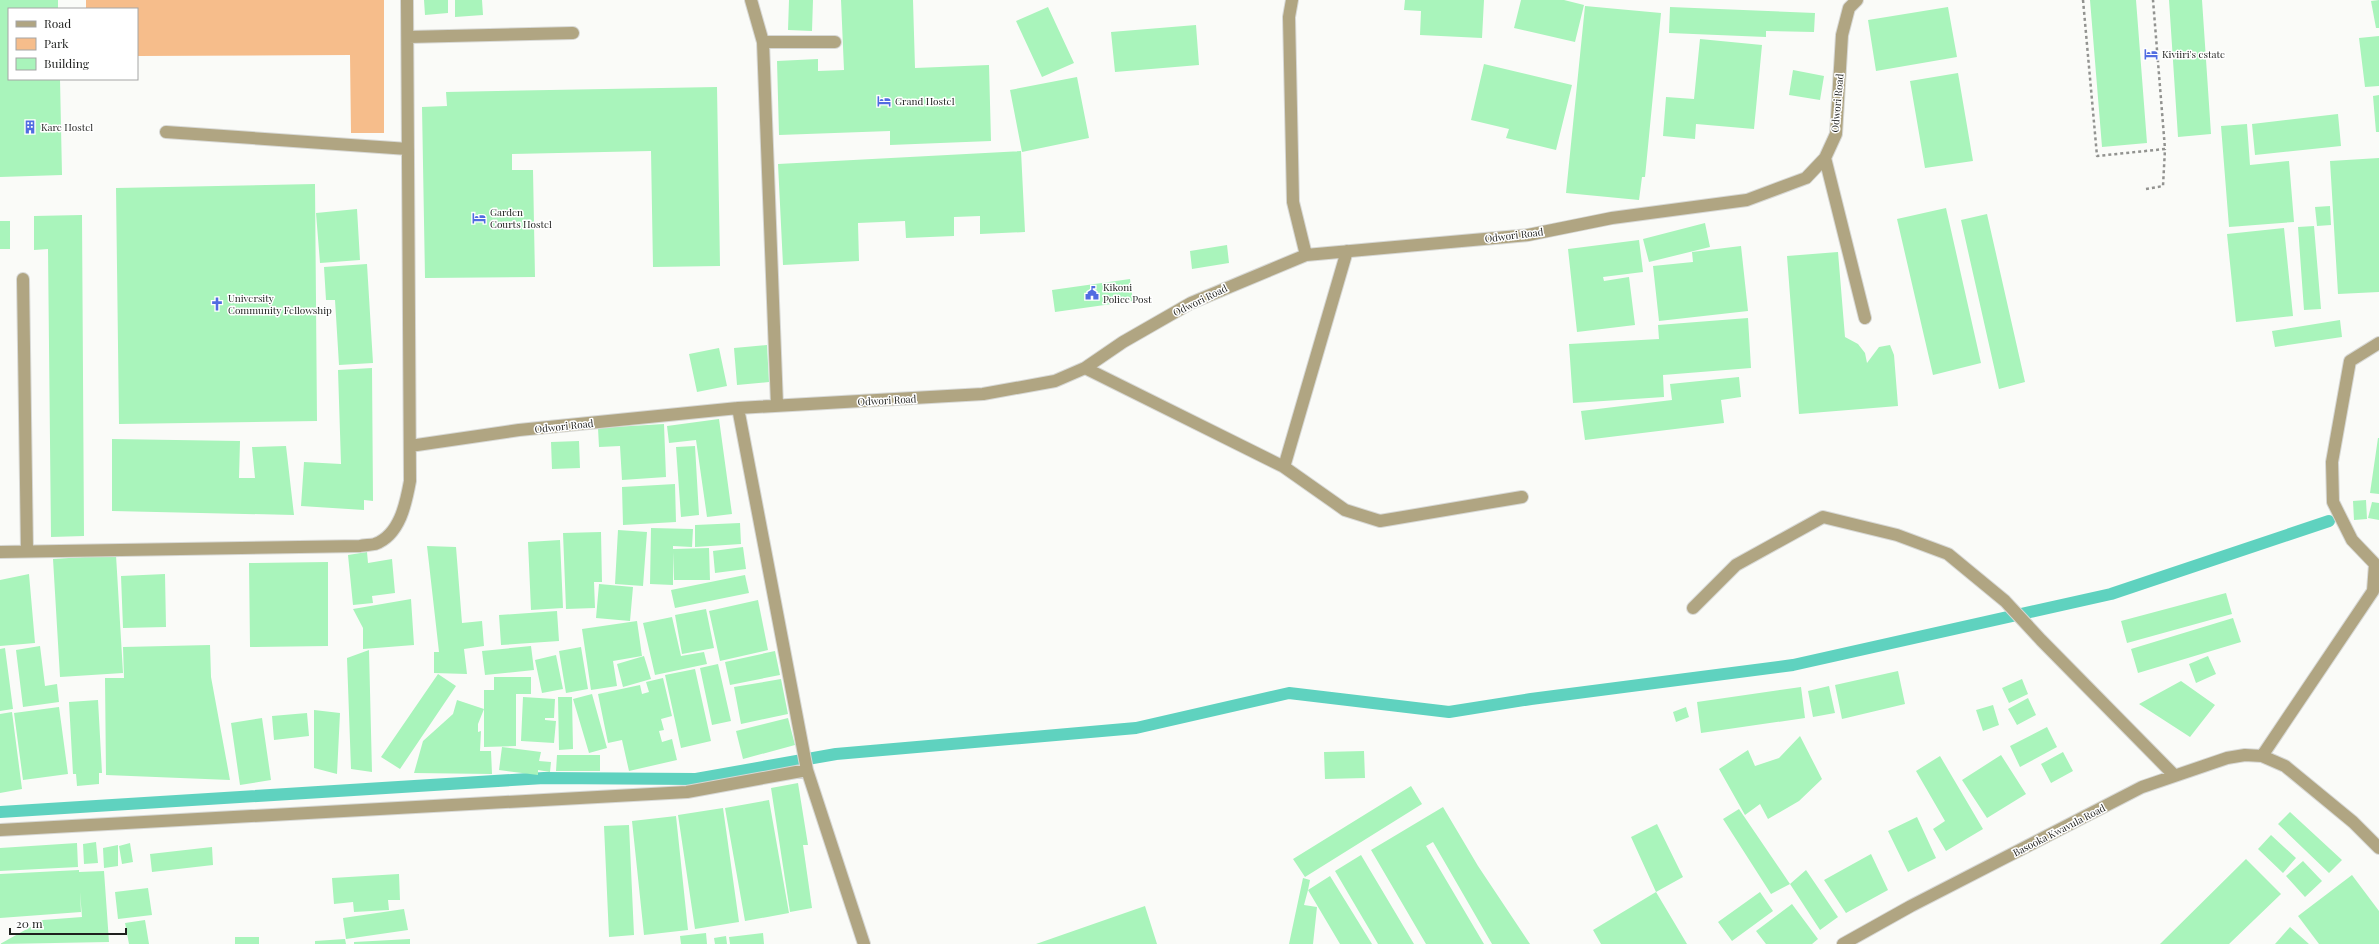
<svg xmlns="http://www.w3.org/2000/svg" width="2379" height="944" font-family="'Playfair Display',serif">
<style>
.green{fill:#f6bd8b}
.lines{fill:none;stroke-linecap:round;stroke-linejoin:round}
.stream{stroke:#5fd2bf;stroke-width:12}
.building{fill:#a9f4bb}
.minor-casing{stroke:#d7d8d5;stroke-width:14}
.path{stroke:#929390;stroke-width:2.5;stroke-dasharray:3 3;stroke-linecap:butt}
.minor{stroke:#b0a582;stroke-width:12}
.labels{text-anchor:middle;dominant-baseline:central;stroke-width:3;stroke-linejoin:round;paint-order:stroke}
.poi-label{font-size:10px;fill:#1f201e;stroke:#fff;text-anchor:start}
.street-label{font-size:10px;fill:#1f201e;stroke:#fff}
</style>
<rect width="100%" height="100%" fill="#fafbf8"/>
<path class="green" d="M 86,0 L 384,0 L 384,133 L 351,133 L 350,55 L 137,56 L 137,9 L 86,9 Z"/>
<g class="lines">
<path class="stream" d="M 0,812 L 544,778 L 696,779 L 836,754 L 1136,728 L 1289,693 L 1449,712 L 1531,699 L 1793,665 L 2111,594 L 2329,521"/>
</g>
<path class="building" d="M 0,0 L 58,0 L 58,9 L 9,9 L 9,79 L 60,79 L 62,175 L 0,177 Z
M 424,0 L 448,0 L 448,13 L 425,15 Z
M 455,0 L 482,0 L 483,15 L 455,17 Z
M 789,0 L 813,0 L 812,31 L 788,30 Z
M 841,0 L 913,0 L 915,68 L 989,65 L 991,141 L 890,145 L 890,131 L 779,135 L 777,61 L 818,59 L 818,71 L 844,70 Z
M 1405,0 L 1484,0 L 1482,38 L 1420,35 L 1421,11 L 1404,10 Z
M 1521,0 L 1564,0 L 1584,5 L 1575,42 L 1514,28 Z
M 2090,0 L 2136,0 L 2147,143 L 2102,147 Z
M 2169,0 L 2202,0 L 2211,134 L 2178,137 Z
M 2379,0 L 2379,28 L 2376,28 L 2371,1 Z
M 1585,6 L 1661,13 L 1645,177 L 1642,177 L 1639,200 L 1566,193 Z
M 1048,7 L 1074,63 L 1042,77 L 1016,21 Z
M 1670,7 L 1815,13 L 1814,32 L 1766,31 L 1766,37 L 1669,33 Z
M 1948,7 L 1957,57 L 1876,71 L 1868,20 Z
M 1196,25 L 1199,65 L 1115,72 L 1111,32 Z
M 2379,36 L 2379,86 L 2365,87 L 2359,38 Z
M 1700,39 L 1762,45 L 1754,129 L 1696,124 L 1695,139 L 1663,136 L 1666,97 L 1694,99 Z
M 1484,64 L 1572,85 L 1556,150 L 1506,138 L 1509,129 L 1471,120 Z
M 1793,70 L 1824,76 L 1820,100 L 1789,95 Z
M 1958,73 L 1973,161 L 1925,168 L 1910,81 Z
M 1077,77 L 1089,138 L 1022,152 L 1010,90 Z
M 717,87 L 720,266 L 653,267 L 651,151 L 512,154 L 512,170 L 533,170 L 535,277 L 425,278 L 422,107 L 447,106 L 446,92 Z
M 2379,95 L 2379,132 L 2376,132 L 2373,96 Z
M 2338,114 L 2341,146 L 2255,155 L 2252,124 Z
M 2247,124 L 2250,165 L 2289,161 L 2294,222 L 2229,227 L 2221,126 Z
M 1021,151 L 1025,232 L 980,234 L 980,216 L 954,217 L 954,236 L 906,238 L 905,221 L 858,223 L 859,261 L 783,265 L 778,164 Z
M 2379,158 L 2379,292 L 2338,294 L 2330,161 Z
M 315,184 L 317,421 L 119,424 L 116,188 Z
M 2330,206 L 2331,225 L 2317,226 L 2315,207 Z
M 1946,208 L 1981,363 L 1933,375 L 1897,219 Z
M 357,209 L 360,260 L 320,263 L 316,213 Z
M 1987,214 L 2025,382 L 1999,389 L 1961,220 Z
M 82,215 L 84,536 L 51,537 L 48,249 L 34,250 L 34,216 Z
M 0,221 L 10,221 L 10,249 L 0,249 Z
M 1705,223 L 1710,247 L 1649,262 L 1643,239 Z
M 2314,226 L 2321,309 L 2304,310 L 2298,227 Z
M 2284,228 L 2293,316 L 2236,322 L 2227,234 Z
M 1639,240 L 1643,272 L 1603,277 L 1604,281 L 1629,277 L 1635,325 L 1577,332 L 1568,249 Z
M 1227,245 L 1229,263 L 1192,269 L 1190,251 Z
M 1741,246 L 1748,311 L 1659,321 L 1653,266 L 1693,262 L 1692,252 Z
M 1838,252 L 1845,337 L 1858,344 L 1865,353 L 1867,363 L 1879,347 L 1890,345 L 1894,355 L 1898,406 L 1799,414 L 1787,256 Z
M 367,264 L 373,363 L 339,365 L 335,300 L 326,300 L 324,267 Z
M 1130,279 L 1133,301 L 1055,312 L 1052,290 Z
M 1748,318 L 1751,368 L 1663,375 L 1664,397 L 1573,403 L 1569,344 L 1659,339 L 1658,325 Z
M 2340,320 L 2342,337 L 2275,347 L 2272,331 Z
M 767,345 L 769,382 L 737,385 L 734,348 Z
M 719,348 L 727,386 L 697,392 L 689,354 Z
M 372,368 L 373,501 L 364,500 L 364,510 L 301,506 L 304,462 L 341,464 L 338,370 Z
M 1739,377 L 1741,397 L 1721,400 L 1724,423 L 1585,440 L 1581,411 L 1672,400 L 1670,384 Z
M 719,419 L 732,514 L 707,517 L 696,440 L 669,443 L 667,426 Z
M 664,424 L 666,477 L 622,480 L 620,446 L 599,447 L 598,428 Z
M 2378,438 L 2379,438 L 2379,494 L 2370,493 Z
M 112,439 L 240,441 L 239,478 L 255,478 L 252,447 L 286,446 L 294,515 L 112,511 Z
M 579,441 L 580,468 L 552,469 L 551,442 Z
M 695,446 L 699,515 L 681,517 L 676,447 Z
M 675,484 L 676,522 L 623,525 L 622,487 Z
M 2366,500 L 2367,519 L 2354,520 L 2353,501 Z
M 2372,502 L 2379,503 L 2379,520 L 2368,518 Z
M 740,523 L 741,544 L 695,547 L 695,525 Z
M 651,528 L 693,529 L 692,547 L 673,546 L 673,549 L 709,548 L 710,580 L 674,580 L 673,552 L 673,585 L 650,584 Z
M 618,530 L 647,532 L 643,586 L 615,584 Z
M 601,532 L 602,582 L 594,582 L 595,608 L 566,609 L 563,533 Z
M 560,540 L 563,608 L 531,610 L 528,542 Z
M 427,546 L 456,547 L 462,623 L 482,621 L 484,646 L 464,649 L 467,674 L 434,673 L 434,652 L 439,652 Z
M 743,547 L 746,569 L 715,573 L 713,551 Z
M 367,552 L 368,563 L 392,559 L 395,593 L 372,596 L 373,603 L 353,605 L 348,555 Z
M 116,555 L 123,673 L 60,677 L 53,559 Z
M 328,562 L 328,646 L 250,647 L 249,563 Z
M 29,574 L 35,643 L 0,646 L 0,580 Z
M 165,574 L 166,627 L 123,628 L 121,576 Z
M 745,575 L 749,593 L 675,608 L 671,590 Z
M 599,584 L 633,587 L 630,621 L 596,618 Z
M 2226,593 L 2232,614 L 2127,643 L 2121,621 Z
M 411,599 L 414,645 L 363,649 L 363,628 L 353,609 Z
M 758,600 L 768,650 L 720,661 L 709,611 Z
M 706,609 L 714,648 L 682,654 L 675,615 Z
M 557,611 L 559,641 L 501,645 L 499,615 Z
M 672,617 L 681,656 L 704,652 L 707,664 L 655,675 L 643,623 Z
M 2233,618 L 2241,642 L 2138,673 L 2131,649 Z
M 637,621 L 642,656 L 613,661 L 617,686 L 591,690 L 582,629 Z
M 210,645 L 211,677 L 230,780 L 106,775 L 105,678 L 124,678 L 123,647 Z
M 40,646 L 45,686 L 57,684 L 59,702 L 23,707 L 16,650 Z
M 531,646 L 534,670 L 485,675 L 482,651 Z
M 581,647 L 588,689 L 566,693 L 559,651 Z
M 5,648 L 13,709 L 0,711 L 0,649 Z
M 369,650 L 372,772 L 351,769 L 347,658 Z
M 775,651 L 780,675 L 730,685 L 725,662 Z
M 556,655 L 563,689 L 542,693 L 535,660 Z
M 644,656 L 651,679 L 623,687 L 617,664 Z
M 2208,656 L 2216,674 L 2196,683 L 2189,664 Z
M 718,664 L 731,721 L 712,725 L 700,668 Z
M 695,669 L 711,741 L 681,748 L 665,675 Z
M 1898,671 L 1905,704 L 1842,719 L 1835,685 Z
M 438,674 L 456,686 L 400,769 L 381,757 Z
M 494,677 L 531,677 L 531,694 L 516,694 L 516,746 L 484,747 L 484,690 L 494,690 Z
M 663,678 L 672,716 L 661,719 L 664,730 L 659,731 L 662,742 L 672,739 L 677,760 L 629,771 L 622,740 L 608,743 L 598,694 L 640,685 L 642,694 L 649,692 L 646,682 Z
M 781,679 L 788,714 L 741,724 L 734,687 Z
M 2022,679 L 2028,694 L 2009,703 L 2002,688 Z
M 2181,681 L 2215,705 L 2190,737 L 2139,704 Z
M 1829,686 L 1835,713 L 1813,717 L 1808,691 Z
M 1801,687 L 1805,718 L 1701,733 L 1697,702 Z
M 592,694 L 607,748 L 589,753 L 573,699 Z
M 523,697 L 555,699 L 554,718 L 545,718 L 545,720 L 556,721 L 554,743 L 521,741 Z
M 558,697 L 572,697 L 573,749 L 559,750 Z
M 2028,698 L 2036,715 L 2017,725 L 2008,709 Z
M 98,700 L 102,773 L 99,773 L 99,784 L 77,786 L 76,774 L 73,774 L 69,702 Z
M 457,700 L 484,709 L 478,724 L 478,732 L 481,731 L 480,751 L 491,751 L 492,774 L 414,773 L 423,741 L 453,714 Z
M 1993,705 L 1999,725 L 1983,731 L 1976,710 Z
M 59,707 L 68,774 L 23,780 L 14,713 Z
M 1686,707 L 1689,717 L 1676,722 L 1673,712 Z
M 314,710 L 340,713 L 337,774 L 314,768 Z
M 12,712 L 22,789 L 0,793 L 0,714 Z
M 307,713 L 309,736 L 274,740 L 272,716 Z
M 262,718 L 271,780 L 240,785 L 231,723 Z
M 788,718 L 795,745 L 743,759 L 736,731 Z
M 2047,727 L 2057,747 L 2020,767 L 2010,746 Z
M 1800,736 L 1822,779 L 1799,801 L 1768,819 L 1760,804 L 1745,815 L 1719,769 L 1748,750 L 1755,766 L 1779,758 Z
M 502,747 L 541,752 L 539,761 L 551,762 L 550,772 L 538,770 L 538,775 L 499,770 Z
M 1364,751 L 1365,778 L 1325,779 L 1324,752 Z
M 2063,752 L 2073,771 L 2051,783 L 2041,764 Z
M 557,755 L 600,755 L 600,771 L 556,771 Z
M 2001,755 L 2026,794 L 1987,818 L 1962,780 Z
M 1940,756 L 1983,829 L 1946,851 L 1933,829 L 1945,821 L 1916,771 Z
M 798,783 L 808,845 L 803,845 L 812,908 L 790,912 L 771,788 Z
M 1411,786 L 1422,804 L 1305,877 L 1293,859 Z
M 769,800 L 789,913 L 745,921 L 725,808 Z
M 1443,807 L 1478,866 L 1530,944 L 1492,944 L 1433,842 L 1426,846 L 1484,944 L 1426,944 L 1371,850 Z
M 723,808 L 739,922 L 695,929 L 678,815 Z
M 1739,809 L 1790,884 L 1771,894 L 1723,819 Z
M 2290,812 L 2342,860 L 2329,873 L 2278,824 Z
M 676,816 L 688,930 L 644,935 L 632,821 Z
M 1917,817 L 1936,858 L 1908,872 L 1888,831 Z
M 1657,824 L 1683,877 L 1656,892 L 1631,837 Z
M 629,825 L 634,935 L 609,937 L 604,826 Z
M 2271,835 L 2296,858 L 2283,873 L 2258,849 Z
M 96,842 L 98,863 L 84,864 L 83,844 Z
M 77,843 L 78,867 L 0,871 L 0,848 Z
M 130,843 L 133,862 L 122,864 L 119,846 Z
M 118,845 L 118,866 L 104,868 L 103,848 Z
M 212,847 L 213,865 L 152,872 L 150,854 Z
M 1871,854 L 1888,890 L 1846,913 L 1824,880 Z
M 1361,855 L 1414,944 L 1378,944 L 1335,871 Z
M 2246,859 L 2281,894 L 2229,944 L 2160,944 Z
M 2303,861 L 2322,881 L 2305,897 L 2286,876 Z
M 79,870 L 79,872 L 104,871 L 109,942 L 0,944 L 43,920 L 82,917 L 80,892 L 81,912 L 0,918 L 0,874 Z
M 1806,870 L 1838,917 L 1820,930 L 1790,884 Z
M 399,874 L 400,900 L 388,900 L 389,910 L 354,912 L 353,902 L 334,904 L 332,878 Z
M 2352,875 L 2379,911 L 2379,944 L 2319,944 L 2298,916 Z
M 1330,876 L 1372,944 L 1340,944 L 1308,890 L 1304,905 L 1317,907 L 1313,944 L 1289,944 L 1303,878 L 1310,880 L 1308,890 Z
M 148,888 L 152,915 L 118,919 L 115,892 Z
M 1656,892 L 1687,944 L 1601,944 L 1593,930 Z
M 1760,892 L 1773,911 L 1732,941 L 1718,922 Z
M 1792,904 L 1818,939 L 1812,944 L 1766,944 L 1756,931 Z
M 1145,906 L 1157,944 L 1036,944 Z
M 404,909 L 408,930 L 346,939 L 343,918 Z
M 145,920 L 149,944 L 129,944 L 125,923 Z
M 2290,927 L 2309,944 L 2275,944 Z
M 706,933 L 707,944 L 681,944 L 680,936 Z
M 763,933 L 764,944 L 730,944 L 729,937 Z
M 726,936 L 727,944 L 715,944 L 714,938 Z
M 235,937 L 259,937 L 259,944 L 235,944 Z
M 345,939 L 346,944 L 315,944 L 315,941 Z
M 410,939 L 410,944 L 354,944 L 354,942 Z"/>
<g class="lines">
<g class="minor-casing">
<path id="minor" d="M 751,0 L 763,42 L 777,405
M 1292,0 L 1289,17 L 1293,202 L 1306,255
M 408,37 L 573,33
M 763,42 L 835,42
M 166,132 L 408,149
M 1825,158 L 1865,318
M 23,279 L 27,551
M 1085,368 L 1284,467 L 1345,510 L 1380,521 L 1522,497
M 738,408 L 807,770 L 864,944
M 410,446 L 519,430 L 738,408 L 983,394 L 1055,381 L 1085,368 L 1123,342 L 1191,303 L 1306,255 L 1528,235 L 1612,218 L 1747,200 L 1806,178 L 1825,158 L 1836,134 L 1842,35 L 1849,8 L 1857,0
M 1284,467 L 1347,251
M 0,552 L 360,546 C 364,545 371,545 375,544 C 400,535 406,503 410,481 L 407,0
M 1693,608 L 1736,565 L 1823,517 L 1897,535 L 1948,554 L 2005,601 L 2041,640 L 2174,775
M 2262,756 L 2373,591 L 2375,564 L 2352,540 L 2333,502 L 2332,462 L 2350,361 L 2379,343
M 0,830 L 687,792 L 807,770
M 1843,944 L 1911,906 L 2142,787 L 2227,758 L 2245,755 L 2262,756 L 2285,766 L 2353,822 L 2379,848"/>
</g>
<path class="path" d="M 2083,0 L 2097,156 L 2165,149 L 2153,0
M 2146,189 L 2163,186 L 2165,149"/>
<use href="#minor" class="minor"/>
</g>
<defs>
<g id="hotel-bare" transform="scale(1.08)"><path d="M-6-4.5h1.5V1H6V5H4.5V3h-9V5H-6ZM-4 0a1.8 1.8 0 1 1 3.6 0ZM.5 0V-2.5h3Q6-2.5 6 0Z" fill="#516ce1" stroke="#fff" stroke-width="2.5" paint-order="stroke"/></g>
<g id="building-bare" transform="scale(1.08)"><path d="M-4-6H4V6H1V3H-1V6H-4ZM-2.5-4.3h1.7v1.8h-1.7ZM.8-4.3h1.7v1.8H.8ZM-2.5-1h1.7V.8h-1.7ZM.8-1h1.7V.8H.8Z" fill="#516ce1" stroke="#fff" stroke-width="2.5" paint-order="stroke"/></g>
<g id="civic-bare" transform="scale(1.08)"><path d="M-.6-6.5H3V-4.5H.6V-3L4-1V1h2V6H-6V1h2V-1L-.6-3ZM-1.2 2.5V6h2.4V2.5Z" fill="#516ce1" stroke="#fff" stroke-width="2.5" paint-order="stroke"/></g>
<g id="church-bare" transform="scale(1.08)"><path d="M-1.2-6h2.4v3.5h3.3v2.4h-3.3V6h-2.4V-.1h-3.3v-2.4h3.3Z" fill="#516ce1" stroke="#fff" stroke-width="2.5" paint-order="stroke"/></g>
</defs>
<g fill-rule="evenodd">
<use href="#hotel-bare" x="2151" y="54"/>
<use href="#hotel-bare" x="884" y="101"/>
<use href="#building-bare" x="30" y="127"/>
<use href="#hotel-bare" x="479" y="218"/>
<use href="#civic-bare" x="1092" y="293"/>
<use href="#church-bare" x="217" y="304"/>
</g>
<g class="labels">
<g class="poi-label">
<text x="2162" y="54">Kiviiri's estate</text>
<text x="895" y="101">Grand Hostel</text>
<text x="41" y="127">Kare Hostel</text>
<text x="490" y="212">Garden<tspan x="490" dy="12">Courts Hostel</tspan></text>
<text x="1103" y="287">Kikoni<tspan x="1103" dy="12">Police Post</tspan></text>
<text x="228" y="298">University<tspan x="228" dy="12">Community Fellowship</tspan></text>
</g>
<g class="street-label">
<text transform="translate(1837 103) rotate(-85)">Odwori Road</text>
<text transform="translate(1514 235) rotate(-7)">Odwori Road</text>
<text transform="translate(1200 300) rotate(-26)">Odwori Road</text>
<text transform="translate(887 400) rotate(-3)">Odwori Road</text>
<text transform="translate(564 426) rotate(-6)">Odwori Road</text>
<text transform="translate(2059 830) rotate(-27)">Basooka Kwavula Road</text>
</g>
</g>
<rect x="8" y="8" width="130" height="72" fill="#ffffff" stroke="#a5a6a5"/>
<rect x="16" y="21" width="20" height="6" fill="#b0a582" stroke="#a5a6a5"/>
<text x="44" y="28" font-size="12" fill="#1f201e">Road</text>
<rect x="16" y="38" width="20" height="12" fill="#f6bd8b" stroke="#a5a6a5"/>
<text x="44" y="48" font-size="12" fill="#1f201e">Park</text>
<rect x="16" y="58" width="20" height="12" fill="#a9f4bb" stroke="#a5a6a5"/>
<text x="44" y="68" font-size="12" fill="#1f201e">Building</text>
<path d="M10 928v6h116v-6" fill="none" stroke="#1f201e" stroke-width="2"/>
<text x="16" y="928" font-size="12" fill="#1f201e" stroke="#ffffff" stroke-width="3" paint-order="stroke">20 m</text>
</svg>
